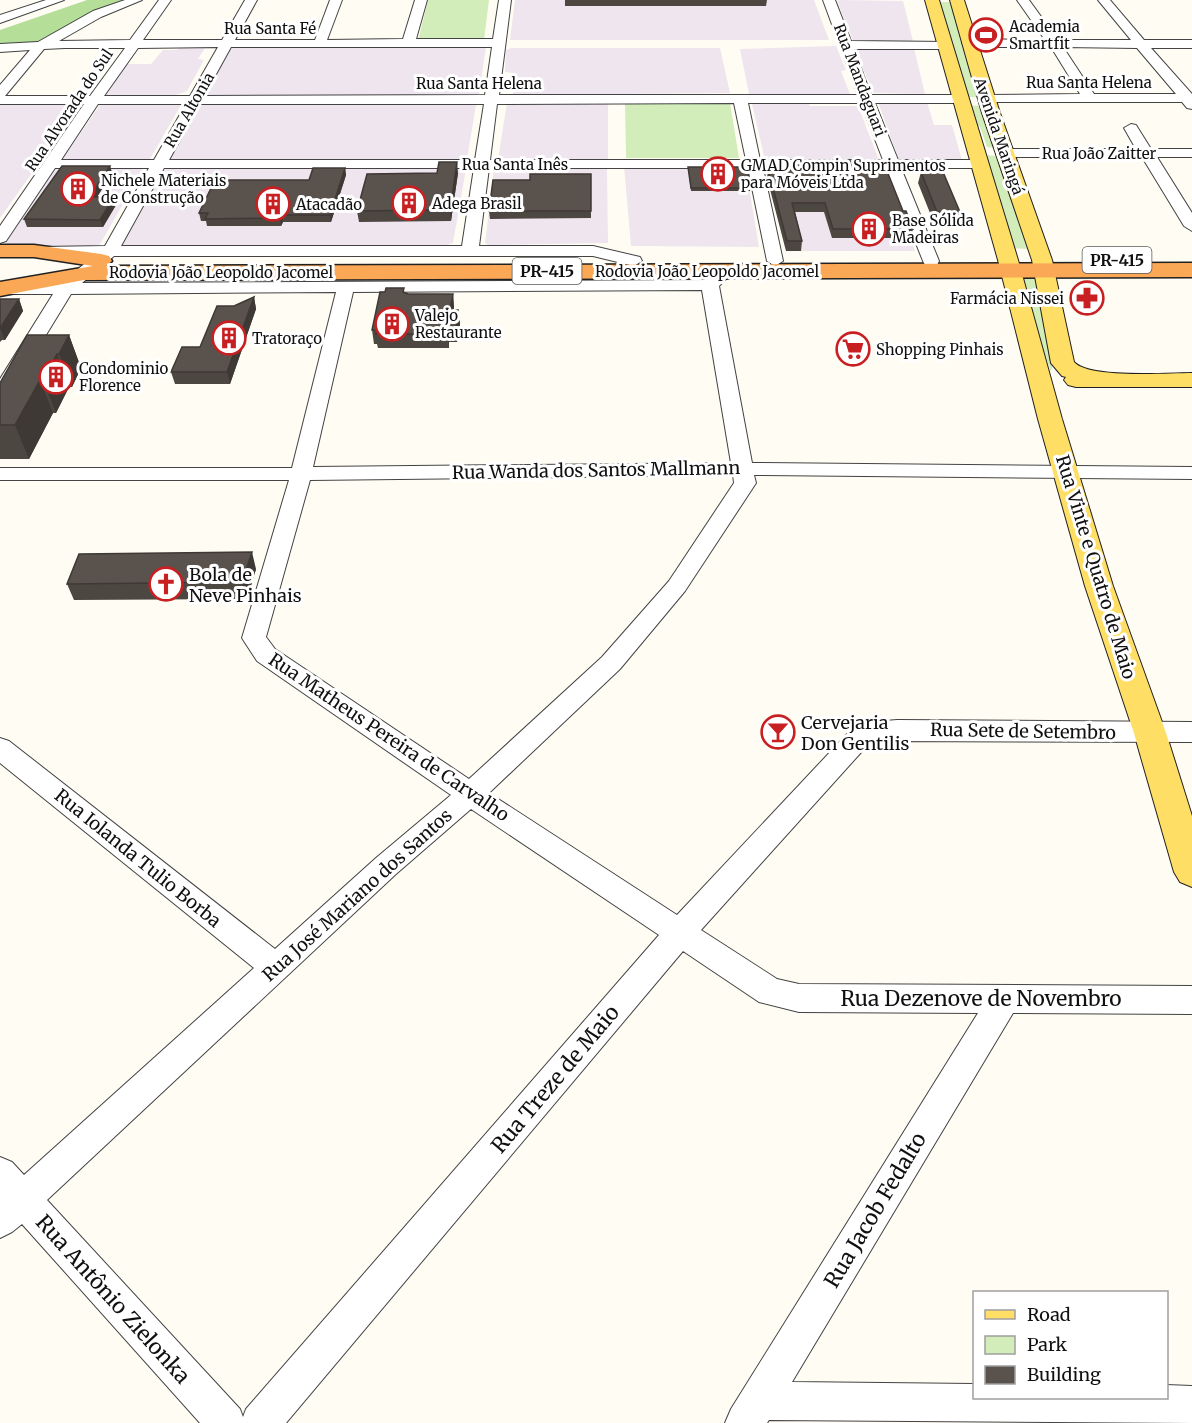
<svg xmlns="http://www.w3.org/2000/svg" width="1192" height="1423" font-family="Merriweather,serif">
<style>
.industrial{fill:#eee5ef}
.green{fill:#d2ecba}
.forest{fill:#b5de99}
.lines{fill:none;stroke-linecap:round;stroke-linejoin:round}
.minor-casing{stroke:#434343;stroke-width:2}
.major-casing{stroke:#212121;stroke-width:2}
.highway-casing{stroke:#212121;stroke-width:3}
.minor{fill:#fff;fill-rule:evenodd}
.major{fill:#fede65;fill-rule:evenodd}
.highway{fill:#faa756;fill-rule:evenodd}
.wall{fill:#4d4741}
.shaded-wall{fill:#3f3935}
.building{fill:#5a524c;stroke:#3f3935;stroke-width:1.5}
.labels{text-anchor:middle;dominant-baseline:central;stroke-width:6;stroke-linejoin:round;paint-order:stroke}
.far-poi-label{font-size:15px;fill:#101010;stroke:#fff;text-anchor:start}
.far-street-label{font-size:15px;fill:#101010;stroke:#fff}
.shield{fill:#fff;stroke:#585858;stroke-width:1.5}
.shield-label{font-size:16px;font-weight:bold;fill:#101010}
.street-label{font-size:18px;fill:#101010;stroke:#fff}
.poi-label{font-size:18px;fill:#101010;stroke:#fff;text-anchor:start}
.near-street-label{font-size:21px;fill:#101010;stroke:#fff}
</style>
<rect width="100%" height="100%" fill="#fffdf3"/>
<path class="industrial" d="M 515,0 L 814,0 L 829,40 L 510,40 Z
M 840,0 L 903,1 L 913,41 L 853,41 L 837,1 Z
M 836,46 L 846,70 L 841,71 L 850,94 L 749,94 L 740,49 Z
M 486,47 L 479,94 L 474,95 L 206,95 L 229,49 L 234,48 Z
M 179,48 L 205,48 L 198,59 L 204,60 L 187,91 L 173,96 L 106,95 L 127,64 L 151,64 L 163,50 L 177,50 Z
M 511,48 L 720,48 L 730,93 L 513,95 L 514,73 L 505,72 L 506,50 Z
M 914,48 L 925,94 L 874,93 L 854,49 Z
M 755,102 L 808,102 L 810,106 L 858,106 L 879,160 L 765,160 L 752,104 Z
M 878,102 L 927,102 L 934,125 L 952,125 L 962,160 L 899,160 Z
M 473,103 L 476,105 L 467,159 L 174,161 L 170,159 L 200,104 Z
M 507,103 L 608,104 L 608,159 L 498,159 Z
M 0,104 L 81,104 L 0,218 Z
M 103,104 L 179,104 L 181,105 L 150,159 L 143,161 L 67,161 L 63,159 L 100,105 Z
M 624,166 L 746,169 L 759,247 L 631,246 Z
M 766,167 L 884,168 L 915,251 L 786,251 Z
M 59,168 L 143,169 L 99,246 L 8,246 L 5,244 L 55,169 Z
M 168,168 L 463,168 L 466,169 L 453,243 L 447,245 L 126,247 L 123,244 L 165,170 Z
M 494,168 L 607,169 L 608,243 L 488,245 L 485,243 Z"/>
<path class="green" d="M 428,0 L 489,0 L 484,40 L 418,41 Z
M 936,2 L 953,2 L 978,97 L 963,97 Z
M 625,102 L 730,103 L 739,158 L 626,158 Z
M 967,105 L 980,106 L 999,148 L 987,147 L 980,127 L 972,121 Z
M 983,155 L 999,156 L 1028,249 L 1010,248 Z
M 1018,275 L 1039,276 L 1056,350 L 1051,372 Z"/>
<path class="forest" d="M 87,0 L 127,0 L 97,10 L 34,43 L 0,45 L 0,30 Z"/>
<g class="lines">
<g class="minor-casing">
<path id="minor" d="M 46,0 L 64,0 L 0,23 L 0,15 Z
M 125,0 L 142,0 L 101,17 L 59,41 L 130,40 L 159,0 L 171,0 L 143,40 L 222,40 L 245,0 L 257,0 L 235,40 L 315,40 L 330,0 L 342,0 L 327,40 L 403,39 L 415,0 L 427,0 L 416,39 L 493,39 L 499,0 L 511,0 L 499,95 L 858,95 L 823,0 L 835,0 L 851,41 L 948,42 L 950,45 L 948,48 L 944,49 L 854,49 L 871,95 L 959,95 L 966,99 L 959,103 L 875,103 L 898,160 L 979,160 L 986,164 L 979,168 L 901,168 L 939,261 L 937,265 L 925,265 L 923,261 L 886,168 L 763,168 L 783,261 L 775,266 L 767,261 L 748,168 L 489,168 L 479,246 L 593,246 L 640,257 L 642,261 L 634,266 L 593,256 L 114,256 L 82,283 L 706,280 C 713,273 718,267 729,269 L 732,273 L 719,286 L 752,463 L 1192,467 L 1192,479 L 754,475 L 756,483 L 685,591 L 620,669 L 489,793 L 677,915 L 847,734 L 873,722 L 897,720 L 1192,722 L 1192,742 L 878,741 L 865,748 L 701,930 L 777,979 L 799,984 L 1192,986 L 1192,1014 L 1013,1013 L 792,1382 L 974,1384 L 974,1398 L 1166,1398 L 1166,1385 L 1192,1386 L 1192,1423 L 769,1420 L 767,1423 L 725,1423 L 731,1409 L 978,1013 L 799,1012 L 759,1002 L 683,951 L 286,1423 L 200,1423 L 22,1224 L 12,1232 L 0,1238 L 0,1157 L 12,1162 L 24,1175 L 254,968 L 0,763 L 0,738 L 9,741 L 275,949 L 376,858 L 451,795 L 257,661 L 242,638 L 289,480 L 0,480 L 0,468 L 292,468 L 336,292 L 71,294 L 10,394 L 7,398 L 0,400 L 0,379 L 53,294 L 7,294 L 1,293 L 0,287 L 7,284 L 61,283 L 94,256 L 47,256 L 39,251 L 41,247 L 105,246 L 149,168 L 55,168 L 6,241 L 0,243 L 0,226 L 84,104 L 0,104 L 0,85 L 30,50 L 0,52 L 0,44 L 38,42 L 93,11 ZM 218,47 L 190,96 L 104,96 L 138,48 ZM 231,47 L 492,47 L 485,95 L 204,96 ZM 65,48 L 125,48 L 90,96 L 5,96 L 44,49 ZM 734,103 L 746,160 L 490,160 L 497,104 ZM 748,103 L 861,103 L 883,160 L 760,160 ZM 98,104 L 186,104 L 154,160 L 61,160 ZM 200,104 L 484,104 L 475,160 L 169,160 ZM 164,168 L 474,168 L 462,246 L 121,246 ZM 702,290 L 731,463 L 313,467 L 353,292 ZM 733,475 L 734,483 L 669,581 L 602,657 L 469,779 L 275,649 L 266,637 L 310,480 ZM 471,809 L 659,935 L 246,1409 L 243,1417 L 240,1409 L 47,1200 L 396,874 Z
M 1017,0 L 1029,0 L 1058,40 L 1131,40 L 1098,0 L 1110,0 L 1144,40 L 1192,40 L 1192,48 L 1151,48 L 1192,94 L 1192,109 L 1187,108 L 1182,102 L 981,102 L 979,99 L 986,95 L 1080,94 L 1051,47 L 968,47 L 962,43 L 968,39 L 1045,40 ZM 1063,47 L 1137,48 L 1176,94 L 1094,94 Z
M 1131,124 L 1136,125 L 1151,149 L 1192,149 L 1192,157 L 1157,157 L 1192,213 L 1192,231 L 1184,226 L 1142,157 L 1005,157 L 998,153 L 1005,149 L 1136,149 L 1124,128 Z"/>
</g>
<g class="major-casing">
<path id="major" d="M 925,0 L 939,0 L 1018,260 L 1062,419 L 1113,586 L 1166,733 L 1192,816 L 1192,887 L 1180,882 L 1174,872 L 1134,733 L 1085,586 L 1038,419 L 998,260 Z
M 950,0 L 964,0 L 1000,113 L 1052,260 L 1074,362 C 1089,379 1168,373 1192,373 L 1192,387 L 1076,387 L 1068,385 L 1064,380 L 1066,377 L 1062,376 L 1051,363 L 1032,260 L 982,113 Z"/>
</g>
<g class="highway-casing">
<path id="highway" d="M 0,245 L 34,245 L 101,254 L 109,256 L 112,261 L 106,266 L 1192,263 L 1192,277 L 84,280 L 0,296 L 0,282 L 93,266 L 34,257 L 0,257 Z"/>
</g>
<use href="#minor" class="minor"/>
<use href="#major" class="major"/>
<use href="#highway" class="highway"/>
</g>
<path class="wall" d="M 565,0 L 767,0 L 766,6 L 565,6 Z
M 820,161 L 903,211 L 913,229 L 911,238 L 832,238 L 824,212 L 795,212 L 802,241 L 801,251 L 786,251 L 767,178 L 768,169 L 784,169 L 785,164 L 820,164 Z
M 110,166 L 112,173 L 97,197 L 116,205 L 103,227 L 27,227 L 24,219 Z
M 688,167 L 751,188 L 750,191 L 691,191 Z
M 345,168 L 346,175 L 331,222 L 283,222 L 281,226 L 207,226 L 206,221 L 201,221 L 199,213 L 309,180 Z
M 921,172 L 960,212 L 958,223 L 934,223 L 918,183 Z
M 458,173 L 451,221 L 359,222 L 357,211 Z
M 591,174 L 591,218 L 490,219 L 489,211 L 530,180 Z
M 385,292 L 405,293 L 408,294 L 453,294 L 454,310 L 458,310 L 460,324 L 457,342 L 449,342 L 449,348 L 378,348 L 377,344 L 374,344 L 372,330 Z
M 254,297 L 256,309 L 230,384 L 175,384 L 171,372 L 200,347 L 234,306 Z
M 0,299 L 19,299 L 23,311 L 5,340 L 2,340 L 0,342 Z
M 69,335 L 81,368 L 72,387 L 69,387 L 56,413 L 53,413 L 29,459 L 0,459 L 0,383 Z
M 256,569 L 247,599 L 74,600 L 67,584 Z"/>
<path class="shaded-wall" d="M 457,162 L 458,173 L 451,221 L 450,210 Z
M 110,166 L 112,173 L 92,205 L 90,197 Z
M 345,168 L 346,175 L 331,222 L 330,215 Z
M 114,197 L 116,205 L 103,227 L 100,220 Z
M 281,215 L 283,222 L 281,226 L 280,218 Z
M 453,294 L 454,307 L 452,324 L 450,310 Z
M 254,297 L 256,309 L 230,384 L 227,372 Z
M 19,299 L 23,311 L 5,340 L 0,328 Z
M 458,310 L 460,324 L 457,342 L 456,328 Z
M 448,328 L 449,342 L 449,348 L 447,334 Z
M 69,335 L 81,368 L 72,387 L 59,354 Z
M 57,354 L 69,387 L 56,413 L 43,380 Z
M 40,380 L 53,413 L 29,459 L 15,425 Z
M 252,552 L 256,569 L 247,599 L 242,582 Z"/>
<path class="building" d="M 820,161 L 883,161 L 903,211 L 906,211 L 913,229 L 833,229 L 825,203 L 792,203 L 802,241 L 787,241 L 768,169 L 786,169 L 785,164 L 821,164 Z
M 439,162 L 457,162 L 450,210 L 357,211 L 367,174 L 437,173 Z
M 62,166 L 110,166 L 90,197 L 114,197 L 100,220 L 24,219 Z
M 688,167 L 747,167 L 751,188 L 691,188 Z
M 313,168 L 345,168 L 330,215 L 281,215 L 280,218 L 205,219 L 208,213 L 199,213 L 215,180 L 309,180 Z
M 921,172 L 943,172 L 960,212 L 937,212 Z
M 530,174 L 591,174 L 591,211 L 489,211 L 493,180 L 530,180 Z
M 386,288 L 404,288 L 403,292 L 408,294 L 453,294 L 450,310 L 458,310 L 456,328 L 448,328 L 447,334 L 376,334 L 377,330 L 372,330 L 380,292 L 385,292 Z
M 254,297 L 227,372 L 171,372 L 182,347 L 200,347 L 217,306 L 234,306 Z
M 0,299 L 19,299 L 0,328 Z
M 27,335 L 69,335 L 59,354 L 57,354 L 43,380 L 40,380 L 15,425 L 0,425 L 0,383 Z
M 252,552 L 242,582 L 67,584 L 79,554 Z"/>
<defs>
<g id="stadium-ring" transform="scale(1.725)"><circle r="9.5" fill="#fff" stroke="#c82022" stroke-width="1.5"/><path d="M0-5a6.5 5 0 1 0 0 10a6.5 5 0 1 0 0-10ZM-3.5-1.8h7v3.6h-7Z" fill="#c82022"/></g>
<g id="building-ring" transform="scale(1.725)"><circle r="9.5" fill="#fff" stroke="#c82022" stroke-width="1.5"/><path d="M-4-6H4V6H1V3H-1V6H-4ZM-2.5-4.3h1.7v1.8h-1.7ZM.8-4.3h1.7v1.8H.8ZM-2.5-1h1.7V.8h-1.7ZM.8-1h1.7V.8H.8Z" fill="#c82022"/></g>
<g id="pharmacy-ring" transform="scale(1.725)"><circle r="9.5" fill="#fff" stroke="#c82022" stroke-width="1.5"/><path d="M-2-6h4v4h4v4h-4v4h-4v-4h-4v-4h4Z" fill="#c82022"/></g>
<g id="supermarket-ring" transform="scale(1.725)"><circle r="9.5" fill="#fff" stroke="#c82022" stroke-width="1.5"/><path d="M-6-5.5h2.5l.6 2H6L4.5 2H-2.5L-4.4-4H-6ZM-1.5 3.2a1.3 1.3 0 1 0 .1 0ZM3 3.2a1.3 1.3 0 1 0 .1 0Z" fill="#c82022"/></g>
<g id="church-ring" transform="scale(1.725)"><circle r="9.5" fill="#fff" stroke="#c82022" stroke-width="1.5"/><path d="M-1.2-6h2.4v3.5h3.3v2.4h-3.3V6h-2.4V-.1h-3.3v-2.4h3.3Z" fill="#c82022"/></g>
<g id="bar-ring" transform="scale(1.725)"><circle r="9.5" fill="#fff" stroke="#c82022" stroke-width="1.5"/><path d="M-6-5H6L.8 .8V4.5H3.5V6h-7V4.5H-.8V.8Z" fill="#c82022"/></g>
</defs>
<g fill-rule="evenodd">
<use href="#stadium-ring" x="986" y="35"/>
<use href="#building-ring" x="718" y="174"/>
<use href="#building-ring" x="78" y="189"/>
<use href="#building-ring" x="409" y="203"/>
<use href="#building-ring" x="273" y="204"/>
<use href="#building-ring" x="869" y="229"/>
<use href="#pharmacy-ring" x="1087" y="298"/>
<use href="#building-ring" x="392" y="324"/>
<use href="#building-ring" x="229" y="338"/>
<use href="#supermarket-ring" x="853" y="349"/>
<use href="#building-ring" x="56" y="377"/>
<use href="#church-ring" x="166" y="584"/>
<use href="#bar-ring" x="778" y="732"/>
</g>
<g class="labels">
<g class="far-poi-label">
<text x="1009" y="26">Academia<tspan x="1009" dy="17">Smartfit</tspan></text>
<text x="741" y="165">GMAD Compin Suprimentos<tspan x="741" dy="17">para Móveis Ltda</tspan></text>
<text x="101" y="180">Nichele Materiais<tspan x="101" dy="17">de Construção</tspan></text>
<text x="432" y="203">Adega Brasil</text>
<text x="296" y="204">Atacadão</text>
<text x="892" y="220">Base Sólida<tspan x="892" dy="17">Madeiras</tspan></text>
<text x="1064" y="298" text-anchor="end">Farmácia Nissei</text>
<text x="415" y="315">Valejo<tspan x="415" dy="17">Restaurante</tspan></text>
<text x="252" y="338">Tratoraço</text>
<text x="876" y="349">Shopping Pinhais</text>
<text x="79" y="368">Condominio<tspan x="79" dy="17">Florence</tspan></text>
</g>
<g class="far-street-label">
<text x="270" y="28">Rua Santa Fé</text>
<text transform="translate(860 80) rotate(69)">Rua Mandaguari</text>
<text x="1089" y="82">Rua Santa Helena</text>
<text x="479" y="83">Rua Santa Helena</text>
<text transform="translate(69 110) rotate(-56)">Rua Alvorada do Sul</text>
<text transform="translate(189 110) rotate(-60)">Rua Altonia</text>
<text transform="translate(999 136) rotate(71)">Avenida Maringá</text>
<text x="1099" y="153">Rua João Zaitter</text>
<text x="515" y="164">Rua Santa Inês</text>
<text x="707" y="271">Rodovia João Leopoldo Jacomel</text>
<text x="221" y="272">Rodovia João Leopoldo Jacomel</text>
</g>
<g class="shield">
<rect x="1082.5" y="247" width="69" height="26" rx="4.5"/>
<rect x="512.5" y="258" width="69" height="26" rx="4.5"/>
</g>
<g class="shield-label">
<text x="1117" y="260">PR-415</text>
<text x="547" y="271">PR-415</text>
</g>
<g class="street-label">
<text transform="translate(596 470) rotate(-1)">Rua Wanda dos Santos Mallmann</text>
<text transform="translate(1096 567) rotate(73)">Rua Vinte e Quatro de Maio</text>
<text transform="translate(1023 731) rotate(1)">Rua Sete de Setembro</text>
<text transform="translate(389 737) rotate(34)">Rua Matheus Pereira de Carvalho</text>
<text transform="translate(138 858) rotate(39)">Rua Iolanda Tulio Borba</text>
<text transform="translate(357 895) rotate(-42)">Rua José Mariano dos Santos</text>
</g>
<g class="poi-label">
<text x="189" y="574">Bola de<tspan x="189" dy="21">Neve Pinhais</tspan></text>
<text x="801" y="722">Cervejaria<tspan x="801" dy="21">Don Gentilis</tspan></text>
</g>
<g class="near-street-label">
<text x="981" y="998">Rua Dezenove de Novembro</text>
<text transform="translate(555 1079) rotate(-50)">Rua Treze de Maio</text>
<text transform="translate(875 1210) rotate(-59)">Rua Jacob Fedalto</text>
<text transform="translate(113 1299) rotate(48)">Rua Antônio Zielonka</text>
</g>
</g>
<rect x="973" y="1291" width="195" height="108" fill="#ffffff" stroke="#9f9f9f" stroke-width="1.5"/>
<rect x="985" y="1310" width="30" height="9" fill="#fede65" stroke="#9f9f9f" stroke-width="1.5"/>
<text x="1027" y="1321" font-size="18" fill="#101010">Road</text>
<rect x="985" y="1336" width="30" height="18" fill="#d2ecba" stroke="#9f9f9f" stroke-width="1.5"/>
<text x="1027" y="1351" font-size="18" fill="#101010">Park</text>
<rect x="985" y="1366" width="30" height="18" fill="#5a524c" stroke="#9f9f9f" stroke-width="1.5"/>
<text x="1027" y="1381" font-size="18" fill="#101010">Building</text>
</svg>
